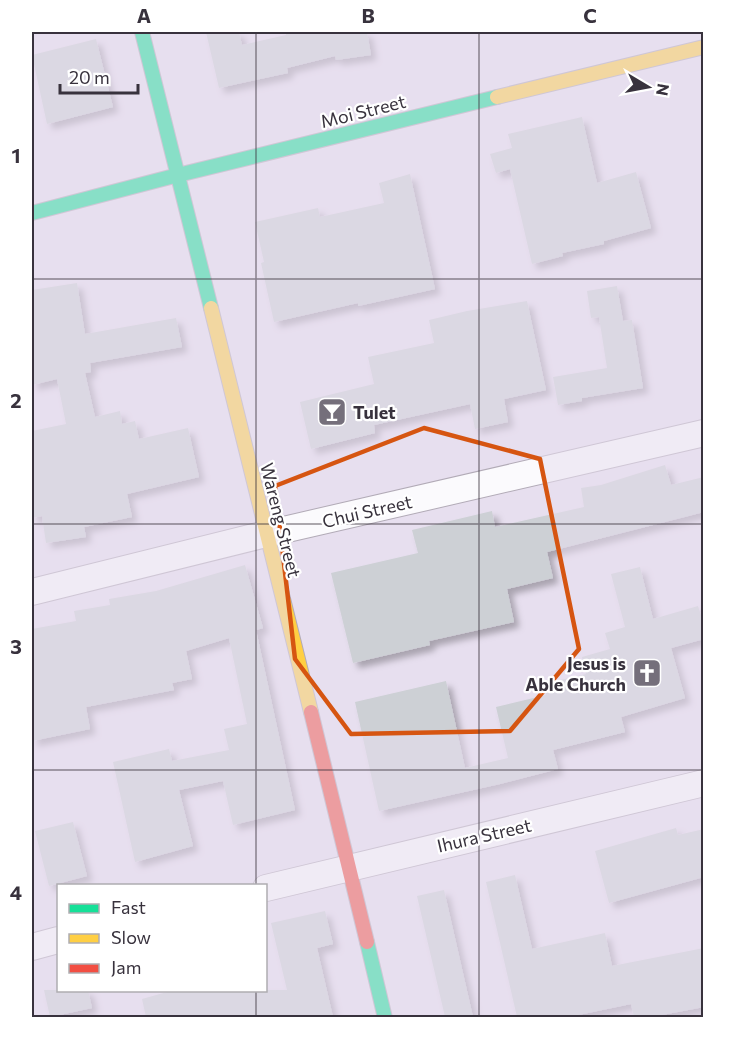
<svg xmlns="http://www.w3.org/2000/svg" width="735" height="1049" font-family="Commissioner,sans-serif">
<style>
.building{fill:#cdd0d5;filter:url(#shadow)}
.lines{fill:none;stroke-linecap:round;stroke-linejoin:round}
.street-casing{stroke:#b2abb7;stroke-width:28}
.fast-casing{stroke:#b2abb7;stroke-width:16}
.slow-casing{stroke:#b2abb7;stroke-width:16}
.jam-casing{stroke:#b2abb7;stroke-width:16}
.street{stroke:#fbfafd;stroke-width:26}
.fast{stroke:#16e098;stroke-width:14}
.slow{stroke:#ffcf43;stroke-width:14}
.jam{stroke:#f24e42;stroke-width:14}
.marked{fill:none;stroke:#d65511;stroke-width:4.5;stroke-linejoin:round}
.grid{fill:none;stroke:#38323d;stroke-width:1.5;stroke-opacity:0.55}
.labels{text-anchor:middle;dominant-baseline:central;stroke-width:4.5;stroke-linejoin:round;paint-order:stroke}
.street-label{font-size:18px;fill:#38323d;stroke:#fff}
.poi-label{font-size:18px;font-weight:bold;fill:#38323d;stroke:#fff;text-anchor:start}
.neatline{fill:none;stroke:#38323d;stroke-width:2}
.grid-label{font-size:20px;text-anchor:middle;font-weight:bold;fill:#38323d}
</style>
<defs>
<filter id="shadow"><feDropShadow dx="5.5" dy="5.5" stdDeviation="3" flood-color="#0004"/></filter>
</defs>
<rect width="100%" height="100%" fill="#e7dfef"/>
<path class="building" d="M 206,32 L 239,32 L 242,45 L 286,35 L 286,32 L 367,32 L 371,55 L 336,60 L 335,56 L 287,68 L 288,73 L 219,88 Z
M 96,39 L 113,107 L 47,124 L 32,55 Z
M 582,117 L 597,183 L 636,172 L 651,228 L 604,241 L 604,244 L 562,253 L 563,256 L 532,264 L 510,169 L 496,173 L 490,154 L 512,148 L 508,134 Z
M 410,174 L 435,289 L 358,306 L 358,303 L 274,322 L 261,263 L 264,262 L 255,222 L 318,208 L 320,217 L 384,203 L 379,183 Z
M 77,283 L 85,334 L 176,318 L 182,347 L 90,363 L 91,372 L 85,373 L 95,417 L 120,411 L 122,424 L 135,421 L 139,439 L 188,428 L 199,477 L 127,494 L 132,517 L 84,527 L 86,537 L 46,543 L 42,516 L 32,518 L 32,431 L 66,424 L 57,379 L 32,385 L 32,290 Z
M 617,286 L 623,321 L 632,320 L 643,388 L 582,398 L 582,401 L 558,405 L 553,377 L 607,368 L 599,317 L 591,318 L 587,291 Z
M 527,301 L 546,390 L 504,399 L 508,422 L 475,429 L 470,404 L 374,425 L 375,433 L 311,449 L 300,402 L 374,384 L 368,357 L 434,343 L 429,320 L 467,311 Z
M 665,465 L 671,485 L 704,477 L 704,512 L 547,552 L 553,578 L 507,589 L 514,622 L 429,641 L 430,645 L 353,663 L 331,573 L 418,553 L 412,530 L 492,511 L 495,527 L 584,507 L 581,488 L 601,485 Z
M 245,565 L 263,628 L 256,630 L 295,810 L 233,825 L 223,781 L 179,790 L 193,846 L 135,862 L 113,762 L 169,749 L 172,761 L 229,750 L 224,729 L 247,724 L 229,638 L 186,651 L 192,679 L 172,683 L 174,690 L 86,707 L 90,729 L 32,741 L 32,629 L 76,621 L 74,611 L 110,605 L 109,599 L 156,591 Z
M 640,567 L 653,619 L 698,606 L 704,625 L 704,639 L 671,648 L 685,698 L 621,717 L 625,732 L 553,750 L 558,769 L 500,784 L 379,811 L 355,702 L 446,681 L 465,768 L 508,758 L 496,707 L 546,695 L 543,684 L 586,674 L 582,657 L 610,649 L 605,633 L 625,627 L 611,574 Z
M 73,822 L 87,876 L 49,886 L 35,831 Z
M 676,828 L 678,835 L 704,829 L 704,877 L 609,903 L 595,851 Z
M 515,875 L 532,949 L 605,933 L 612,966 L 704,948 L 704,1007 L 651,1017 L 634,1017 L 631,1004 L 578,1015 L 579,1017 L 517,1017 L 486,882 Z
M 444,890 L 473,1017 L 445,1017 L 417,896 Z
M 325,911 L 333,944 L 317,948 L 333,1017 L 146,1017 L 142,999 L 174,990 L 287,990 L 271,923 Z
M 44,990 L 88,990 L 92,1008 L 50,1017 Z"/>
<g class="lines">
<g class="street-casing">
<path id="street" d="M 32,592 L 266,534 L 704,433
M 266,888 L 704,783
M 32,947 L 58,940"/>
</g>
<g class="fast-casing">
<path id="fast" d="M 142,32 L 211,308
M 32,213 L 178,175 L 497,97
M 367,942 L 385,1018"/>
</g>
<g class="slow-casing">
<path id="slow" d="M 497,97 L 704,47
M 211,308 L 311,712"/>
</g>
<g class="jam-casing">
<path id="jam" d="M 311,712 L 367,942"/>
</g>
<use href="#street" class="street"/>
<use href="#fast" class="fast"/>
<use href="#slow" class="slow"/>
<use href="#jam" class="jam"/>
</g>
<path d="M0 0H735V1049H0ZM 424,428 L 540,459 L 579,649 L 510,731 L 351,734 L 295,659 L 275,486 Z" fill="#e7dfef" fill-opacity=".55" fill-rule="evenodd"/>
<path class="marked" d="M 424,428 L 540,459 L 579,649 L 510,731 L 351,734 L 295,659 L 275,486 Z"/>
<path class="grid" d="M 256,32 L 256,886M 479,32 L 479,1018M 32,279 L 704,279M 32,524 L 704,524M 32,770 L 704,770M 256,990 L 256,1018"/>
<defs>
<g id="bar-square" transform="scale(1.5)"><rect x="-9" y="-9" width="18" height="18" rx="4" fill="#756f7b" stroke="#fff"/><path d="M-6-5H6L.8 .8V4.5H3.5V6h-7V4.5H-.8V.8Z" fill="#fff"/></g>
<g id="church-square" transform="scale(1.5)"><rect x="-9" y="-9" width="18" height="18" rx="4" fill="#756f7b" stroke="#fff"/><path d="M-1.2-6h2.4v3.5h3.3v2.4h-3.3V6h-2.4V-.1h-3.3v-2.4h3.3Z" fill="#fff"/></g>
</defs>
<g fill-rule="evenodd">
<use href="#bar-square" x="332" y="412"/>
<use href="#church-square" x="647" y="673"/>
</g>
<g class="labels">
<g class="street-label">
<text transform="translate(363 111) rotate(-14)">Moi Street</text>
<text transform="translate(367 511) rotate(-13)">Chui Street</text>
<text transform="translate(281 520) rotate(76)">Wareng Street</text>
<text transform="translate(484 835) rotate(-13)">Ihura Street</text>
</g>
<g class="poi-label">
<text x="353" y="412">Tulet</text>
<text x="626" y="663" text-anchor="end">Jesus is<tspan x="626" dy="21">Able Church</tspan></text>
</g>
</g>
<rect width="735" height="1049" fill="none" stroke="#ffffff" stroke-width="66"/>
<rect x="57" y="884" width="210" height="108" fill="#ffffff" stroke="#afadb1" stroke-width="1.5"/>
<rect x="69" y="904" width="30" height="9" fill="#16e098" stroke="#afadb1" stroke-width="1.5"/>
<text x="111" y="914" font-size="18" fill="#38323d">Fast</text>
<rect x="69" y="934" width="30" height="9" fill="#ffcf43" stroke="#afadb1" stroke-width="1.5"/>
<text x="111" y="944" font-size="18" fill="#38323d">Slow</text>
<rect x="69" y="964" width="30" height="9" fill="#f24e42" stroke="#afadb1" stroke-width="1.5"/>
<text x="111" y="974" font-size="18" fill="#38323d">Jam</text>
<g transform="translate(648 87) rotate(100)" stroke="#ffffff" stroke-width="4.5" paint-order="stroke">
<path d="M0-4.5L10 22L0 15L-10 22Z" fill="#38323d"/>
<text y="-9" font-size="16" font-weight="bold" text-anchor="middle" fill="#38323d">N</text>
</g>
<path d="M60 84v9h78v-9" fill="none" stroke="#38323d" stroke-width="3"/>
<text x="69" y="84" font-size="18" fill="#38323d" stroke="#ffffff" stroke-width="4.5" paint-order="stroke">20 m</text>
<rect x="33" y="33" width="669" height="983" class="neatline"/>
<g class="grid-label">
<text x="144" y="23">A</text>
<text x="368" y="23">B</text>
<text x="590" y="23">C</text>
<text x="16" y="163">1</text>
<text x="16" y="408">2</text>
<text x="16" y="654">3</text>
<text x="16" y="900">4</text>
</g>
</svg>
